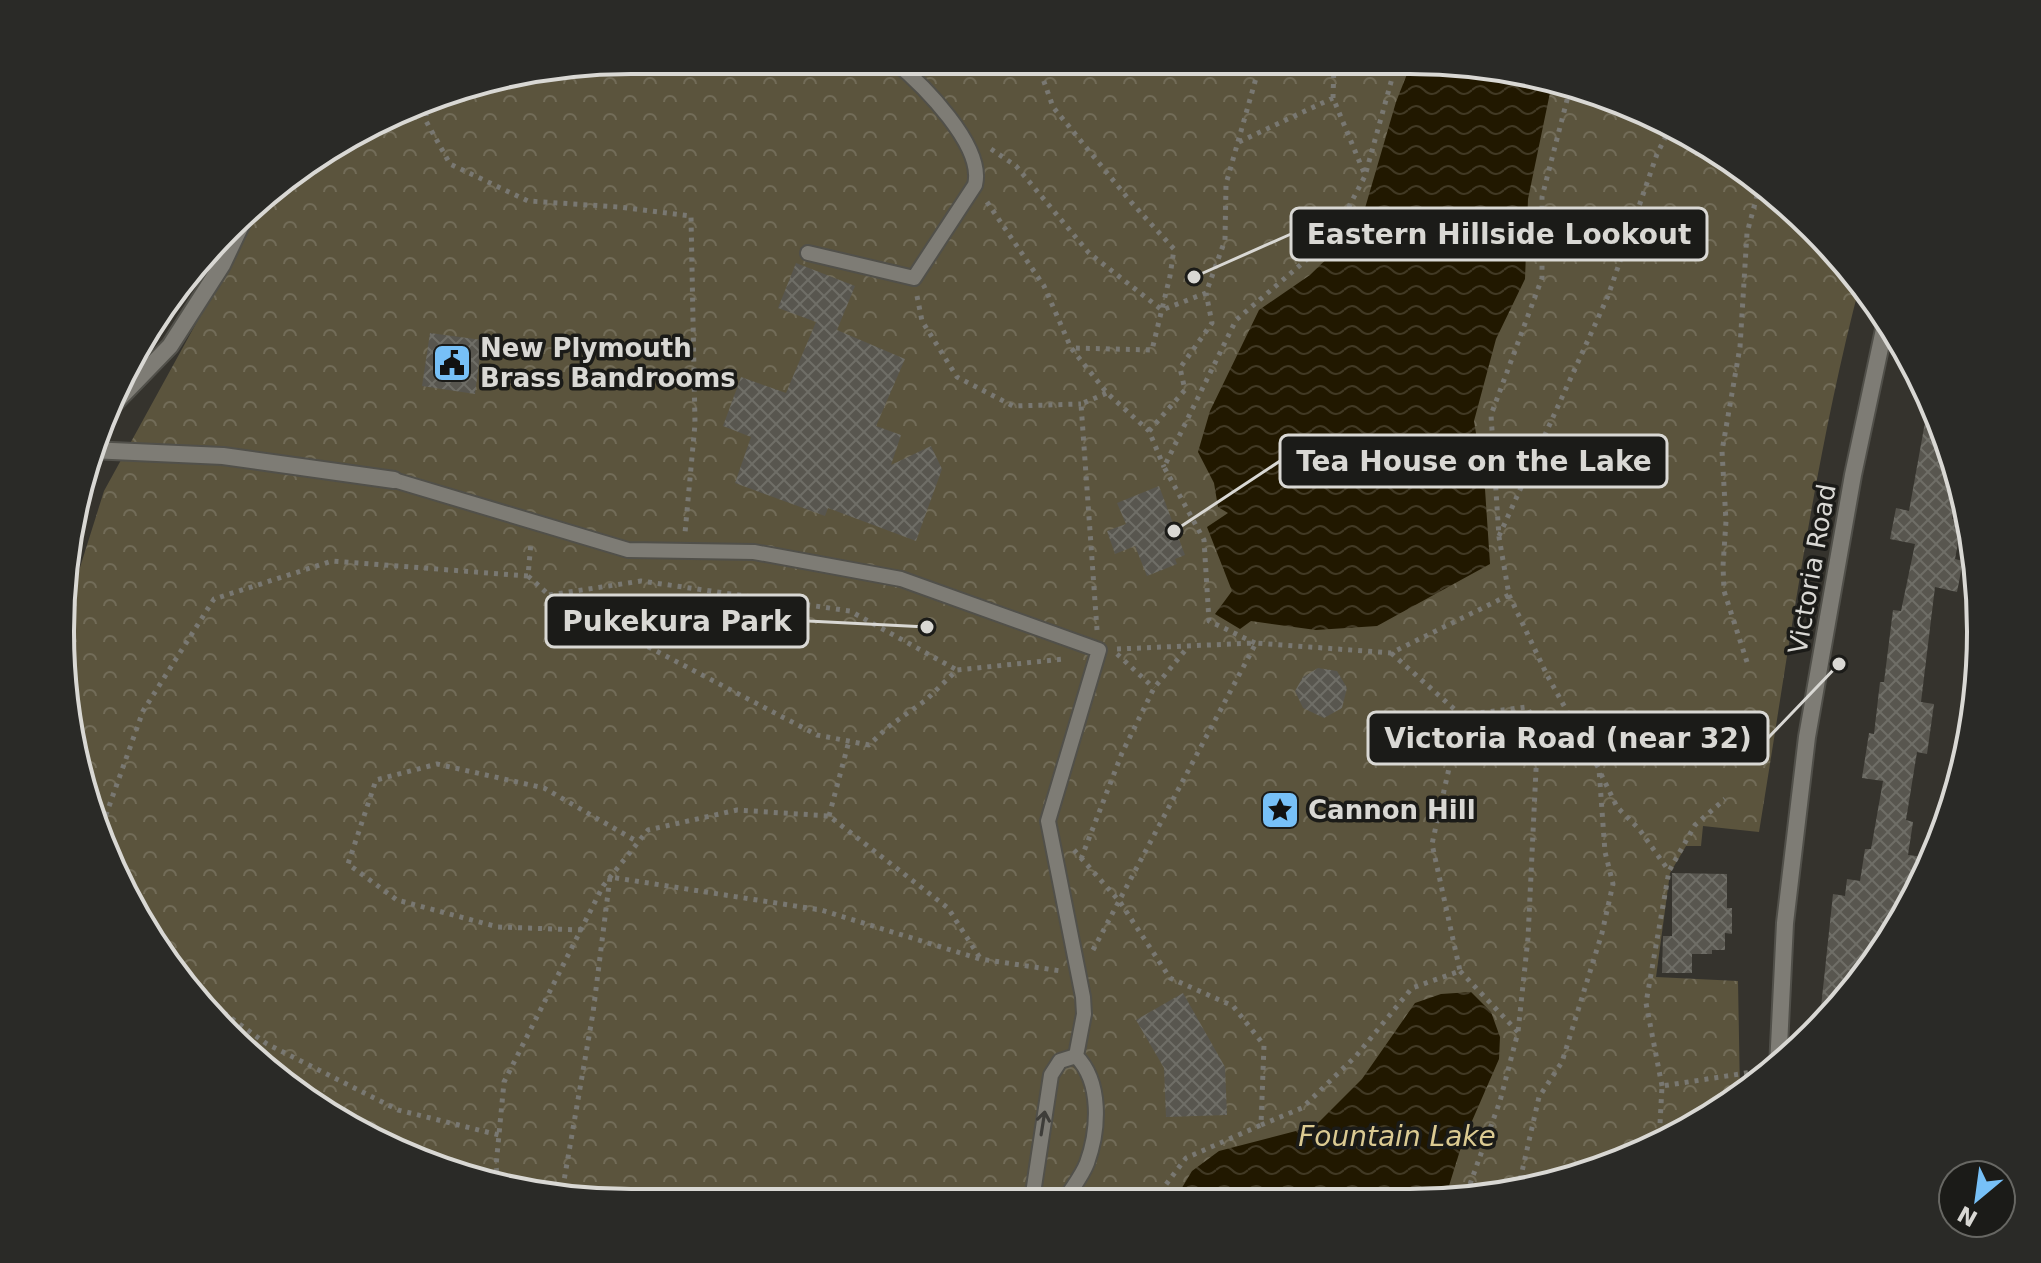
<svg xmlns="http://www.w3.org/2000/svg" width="2041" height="1263" font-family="'DejaVu Sans',sans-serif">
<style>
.park{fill:url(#park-crowns)}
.water{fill:url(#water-waves)}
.building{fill:url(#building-cross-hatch)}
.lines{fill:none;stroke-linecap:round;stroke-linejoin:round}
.service-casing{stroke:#51504a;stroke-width:18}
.minor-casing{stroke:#51504a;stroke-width:20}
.tertiary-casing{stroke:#51504a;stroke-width:20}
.path{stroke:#797872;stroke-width:5;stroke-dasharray:4 6;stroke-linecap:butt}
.service{stroke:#7e7c75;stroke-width:14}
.minor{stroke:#7e7c75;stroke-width:16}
.tertiary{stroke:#7e7c75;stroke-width:16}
.oneway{stroke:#3e3d39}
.labels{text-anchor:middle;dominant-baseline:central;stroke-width:7;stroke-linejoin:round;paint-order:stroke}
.poi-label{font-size:26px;font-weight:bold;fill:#d9d8d4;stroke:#1b1b18;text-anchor:start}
.street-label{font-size:26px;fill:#d9d8d4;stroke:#1b1b18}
.water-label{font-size:28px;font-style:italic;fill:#dbca92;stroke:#1b1b18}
.rim{fill:none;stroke:#d9d8d4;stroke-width:4}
.leader{fill:none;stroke:#d9d8d4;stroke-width:3}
.callout-dot{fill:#d9d8d4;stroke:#1b1b18;stroke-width:3}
.callout{fill:#1b1b18;stroke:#d9d8d4;stroke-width:3}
.callout-label{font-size:28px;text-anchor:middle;font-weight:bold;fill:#d9d8d4}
</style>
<defs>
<pattern id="park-crowns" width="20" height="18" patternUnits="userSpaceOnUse" patternTransform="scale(2)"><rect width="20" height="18" fill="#5b543d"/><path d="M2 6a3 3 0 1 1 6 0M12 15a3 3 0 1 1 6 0" fill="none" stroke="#726c58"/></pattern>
<pattern id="water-waves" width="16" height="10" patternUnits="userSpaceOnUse" patternTransform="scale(2)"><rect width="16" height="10" fill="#211800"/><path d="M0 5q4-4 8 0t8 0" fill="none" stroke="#413924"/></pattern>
<pattern id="building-cross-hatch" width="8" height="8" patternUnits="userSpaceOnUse" patternTransform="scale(2)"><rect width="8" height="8" fill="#58564f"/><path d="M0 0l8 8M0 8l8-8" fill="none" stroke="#6f6e67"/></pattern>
</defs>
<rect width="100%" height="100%" fill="#35332d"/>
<path class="park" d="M 632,60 L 1484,65 L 1628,103 L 1757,178 L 1839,254 L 1860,284 C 1813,464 1789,650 1759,832 L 1703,826 L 1701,846 L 1686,846 L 1670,873 L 1656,977 L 1738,981 L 1740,1094 L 1695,1127 L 1593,1173 L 1447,1202 L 557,1198 L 413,1160 L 284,1085 L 157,949 L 90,815 L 60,631 L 104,491 L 265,198 L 284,178 L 448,90 Z"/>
<path class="water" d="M 1411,64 L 1484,65 L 1552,83 L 1528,199 L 1525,279 L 1496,339 L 1474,421 L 1485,489 L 1490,564 L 1377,626 L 1316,630 L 1251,621 L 1240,629 L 1215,614 L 1232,591 L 1207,527 L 1228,513 L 1218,507 L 1214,483 L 1198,452 L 1210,411 L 1259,310 L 1310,275 L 1343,243 L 1363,215 L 1396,102 Z
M 1471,992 L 1491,1012 L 1500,1037 L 1499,1059 L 1462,1144 L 1444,1202 L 1174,1201 L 1192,1171 L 1219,1151 L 1315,1126 L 1362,1079 L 1415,1003 L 1441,994 Z"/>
<path class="building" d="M 796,263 L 855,286 L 837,330 L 905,359 L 876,426 L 901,435 L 891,465 L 931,446 L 942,469 L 916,541 L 828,508 L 825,516 L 735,483 L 751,437 L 723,426 L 741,377 L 786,393 L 816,322 L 778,308 Z
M 430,333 L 482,340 L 475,394 L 422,386 Z
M 1929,400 L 1951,447 L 1959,482 L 1952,519 L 1962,521 L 1955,559 L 1963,561 L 1957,592 L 1935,587 L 1921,702 L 1934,704 L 1927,754 L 1917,752 L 1906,820 L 1913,822 L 1908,855 L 1932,858 L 1918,890 L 1909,889 L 1906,911 L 1863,979 L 1819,1026 L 1833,894 L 1845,896 L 1847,879 L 1860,881 L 1865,849 L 1871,849 L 1883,781 L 1862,778 L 1869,733 L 1874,734 L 1880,682 L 1884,682 L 1893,610 L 1901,611 L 1915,544 L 1890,539 L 1896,508 L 1909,511 Z
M 1159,486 L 1185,555 L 1175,559 L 1177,564 L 1147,576 L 1135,546 L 1115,554 L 1107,531 L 1126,524 L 1117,503 Z
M 1318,668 L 1337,671 L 1347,688 L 1342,708 L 1324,718 L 1303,708 L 1295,691 L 1303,677 Z
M 1672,873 L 1727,874 L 1727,908 L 1732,908 L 1732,934 L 1725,933 L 1725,950 L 1712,950 L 1712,954 L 1692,954 L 1692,973 L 1662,973 L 1663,936 L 1672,936 Z
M 1183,993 L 1225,1067 L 1227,1115 L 1166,1117 L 1164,1068 L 1136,1020 Z"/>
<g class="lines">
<g class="service-casing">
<path id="service" d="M 808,253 L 914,278 L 975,185 C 985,146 922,84 894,61
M 394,480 L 628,550 L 754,552 L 901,579 L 1099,650 L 1048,821 L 1083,997 L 1084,1014 L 1076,1056
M 1032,1200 L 1051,1075 L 1060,1061 L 1076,1056 C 1102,1082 1099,1130 1087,1163 C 1082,1176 1072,1188 1065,1200"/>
</g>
<g class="minor-casing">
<path id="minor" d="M 90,450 L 223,456 L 394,480"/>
</g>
<g class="tertiary-casing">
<path id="tertiary" d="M 111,407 L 170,346 L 222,265 L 242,223
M 1778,1067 L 1785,923 L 1807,737 L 1853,475 L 1886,320"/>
</g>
<path class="path" d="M 1037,62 L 1053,107 L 1131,202 L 1174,249 L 1170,276 L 1152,350 L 1071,348
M 1334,64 L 1333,98 L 1365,175
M 426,102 L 426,121 L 450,164 L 528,201 L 619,207 L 691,216 L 695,424 L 685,533
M 1239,142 L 1333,98
M 991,149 L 1016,166 L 1089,253 L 1162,310 L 1206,293 L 1225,240 L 1226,184 L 1260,64
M 987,202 L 1044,286 L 1071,348 L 1107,393 L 1149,431 L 1164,467
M 917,296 L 922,321 L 957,377 L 1013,406 L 1081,404
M 1149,431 L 1185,390 L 1180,368 L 1212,323 L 1206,293
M 1499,536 L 1608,296 L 1657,154 L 1670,128
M 528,576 L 549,595 L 817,735 L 869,745 L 888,727 L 926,700 L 957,670 L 1064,659
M 549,595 L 641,581 L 850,611 L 957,670
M 1509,595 L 1547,675 L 1599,769 L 1605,852 L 1613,884 L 1602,933 L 1562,1062 L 1539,1097 L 1521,1176 L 1523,1187
M 1097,630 L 1081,404 L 1107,393
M 1255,643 L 1209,621 L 1204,540 L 1164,467 L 1236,320 L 1333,237 L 1365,176 L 1396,64
M 1117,649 L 1255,643
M 1117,654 L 1154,688
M 1747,662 L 1724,591 L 1723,566 L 1726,521 L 1722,451 L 1740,347 L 1747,233 L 1761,181
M 1461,715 L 1527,707 L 1538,728 L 1528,938 L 1518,1032
M 1601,774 L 1617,807 L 1639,829 L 1669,871
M 829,816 L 849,741
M 1074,850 L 1120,902 L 1170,978 L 1233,1006 L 1264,1045 L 1261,1125 L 1186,1158 L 1164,1187 L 1160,1201
M 1081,859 L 1122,753 L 1154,688 L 1188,647
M 123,881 L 102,826 L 143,711 L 214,599 L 332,561 L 528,576 L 531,542
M 582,930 L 498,927 L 397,900 L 348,864 L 376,780 L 437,764 L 544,788 L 638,842
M 1093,950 L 1256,643 L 1391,653 L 1509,595 L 1499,537 L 1491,415 L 1542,278 L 1542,197 L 1567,100 L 1567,87
M 1460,971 L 1518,1032 L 1500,1101 L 1465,1198
M 199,995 L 267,1044 L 398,1110 L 499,1135
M 1662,1086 L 1646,1003 L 1669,871 L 1695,825 L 1725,799
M 1261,1125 L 1302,1108 L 1356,1056 L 1412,988 L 1460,971 L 1432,844 L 1461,715 L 1391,653
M 1659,1143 L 1662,1086 L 1759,1071
M 498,1182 L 496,1166 L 504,1082 L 603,886 L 648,830 L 737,810 L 829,816 L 948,908 L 980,958
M 561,1198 L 593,1013 L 610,877 L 821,910 L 980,959 L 1061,971"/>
<use href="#service" class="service"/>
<use href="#minor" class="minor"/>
<use href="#tertiary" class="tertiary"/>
</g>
<defs><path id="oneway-shaft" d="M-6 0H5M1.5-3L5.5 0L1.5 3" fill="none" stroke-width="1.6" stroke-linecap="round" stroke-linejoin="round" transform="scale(2)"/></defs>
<use class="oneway" href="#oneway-shaft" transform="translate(1043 1123) rotate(-81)"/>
<defs>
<g id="civic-square" transform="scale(2)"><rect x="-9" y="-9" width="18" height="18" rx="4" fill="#77c0f7" stroke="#1b1b18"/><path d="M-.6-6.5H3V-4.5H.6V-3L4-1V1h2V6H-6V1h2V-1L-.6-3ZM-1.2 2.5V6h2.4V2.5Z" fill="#111"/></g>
<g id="sight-square" transform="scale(2)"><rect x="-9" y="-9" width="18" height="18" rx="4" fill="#77c0f7" stroke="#1b1b18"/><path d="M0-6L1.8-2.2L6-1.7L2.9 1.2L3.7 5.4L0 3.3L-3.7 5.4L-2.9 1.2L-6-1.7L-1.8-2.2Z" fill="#111"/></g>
</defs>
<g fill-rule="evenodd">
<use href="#civic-square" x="452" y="363"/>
<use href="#sight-square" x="1280" y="810"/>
</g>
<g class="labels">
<g class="poi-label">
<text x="480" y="348">New Plymouth<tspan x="480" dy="30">Brass Bandrooms</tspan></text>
<text x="1308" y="810">Cannon Hill</text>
</g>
<g class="street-label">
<text transform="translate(1812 569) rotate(-80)">Victoria Road</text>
</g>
<g class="water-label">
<text x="1397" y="1136">Fountain Lake</text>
</g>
</g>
<path d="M0 0H2041V1263H0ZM631 74H1410A557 557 0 0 1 1967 631V632A557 557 0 0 1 1410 1189H631A557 557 0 0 1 74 632V631A557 557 0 0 1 631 74Z" fill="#2a2a27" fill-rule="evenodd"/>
<path class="rim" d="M631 74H1410A557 557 0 0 1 1967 631V632A557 557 0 0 1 1410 1189H631A557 557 0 0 1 74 632V631A557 557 0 0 1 631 74Z"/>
<path class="leader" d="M1194 277L1291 234M1174 531L1280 461M927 627L808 621M1839 664L1768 738"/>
<g class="callout-dot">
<circle cx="1194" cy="277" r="8"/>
<circle cx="1174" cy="531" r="8"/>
<circle cx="927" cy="627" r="8"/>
<circle cx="1839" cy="664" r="8"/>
</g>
<g class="callout">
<rect x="1291" y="208" width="416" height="52" rx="8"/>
<rect x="1280" y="435" width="387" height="52" rx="8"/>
<rect x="546" y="595" width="262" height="52" rx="8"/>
<rect x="1368" y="712" width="400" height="52" rx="8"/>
</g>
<g class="callout-label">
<text x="1499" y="244">Eastern Hillside Lookout</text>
<text x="1474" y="471">Tea House on the Lake</text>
<text x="677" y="631">Pukekura Park</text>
<text x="1568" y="748">Victoria Road (near 32)</text>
</g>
<g transform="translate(1977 1199) rotate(209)"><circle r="38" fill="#1b1b18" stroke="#676763" stroke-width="2"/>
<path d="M0-6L14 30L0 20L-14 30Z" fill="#77c0f7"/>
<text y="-12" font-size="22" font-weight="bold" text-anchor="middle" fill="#d9d8d4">N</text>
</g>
</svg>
